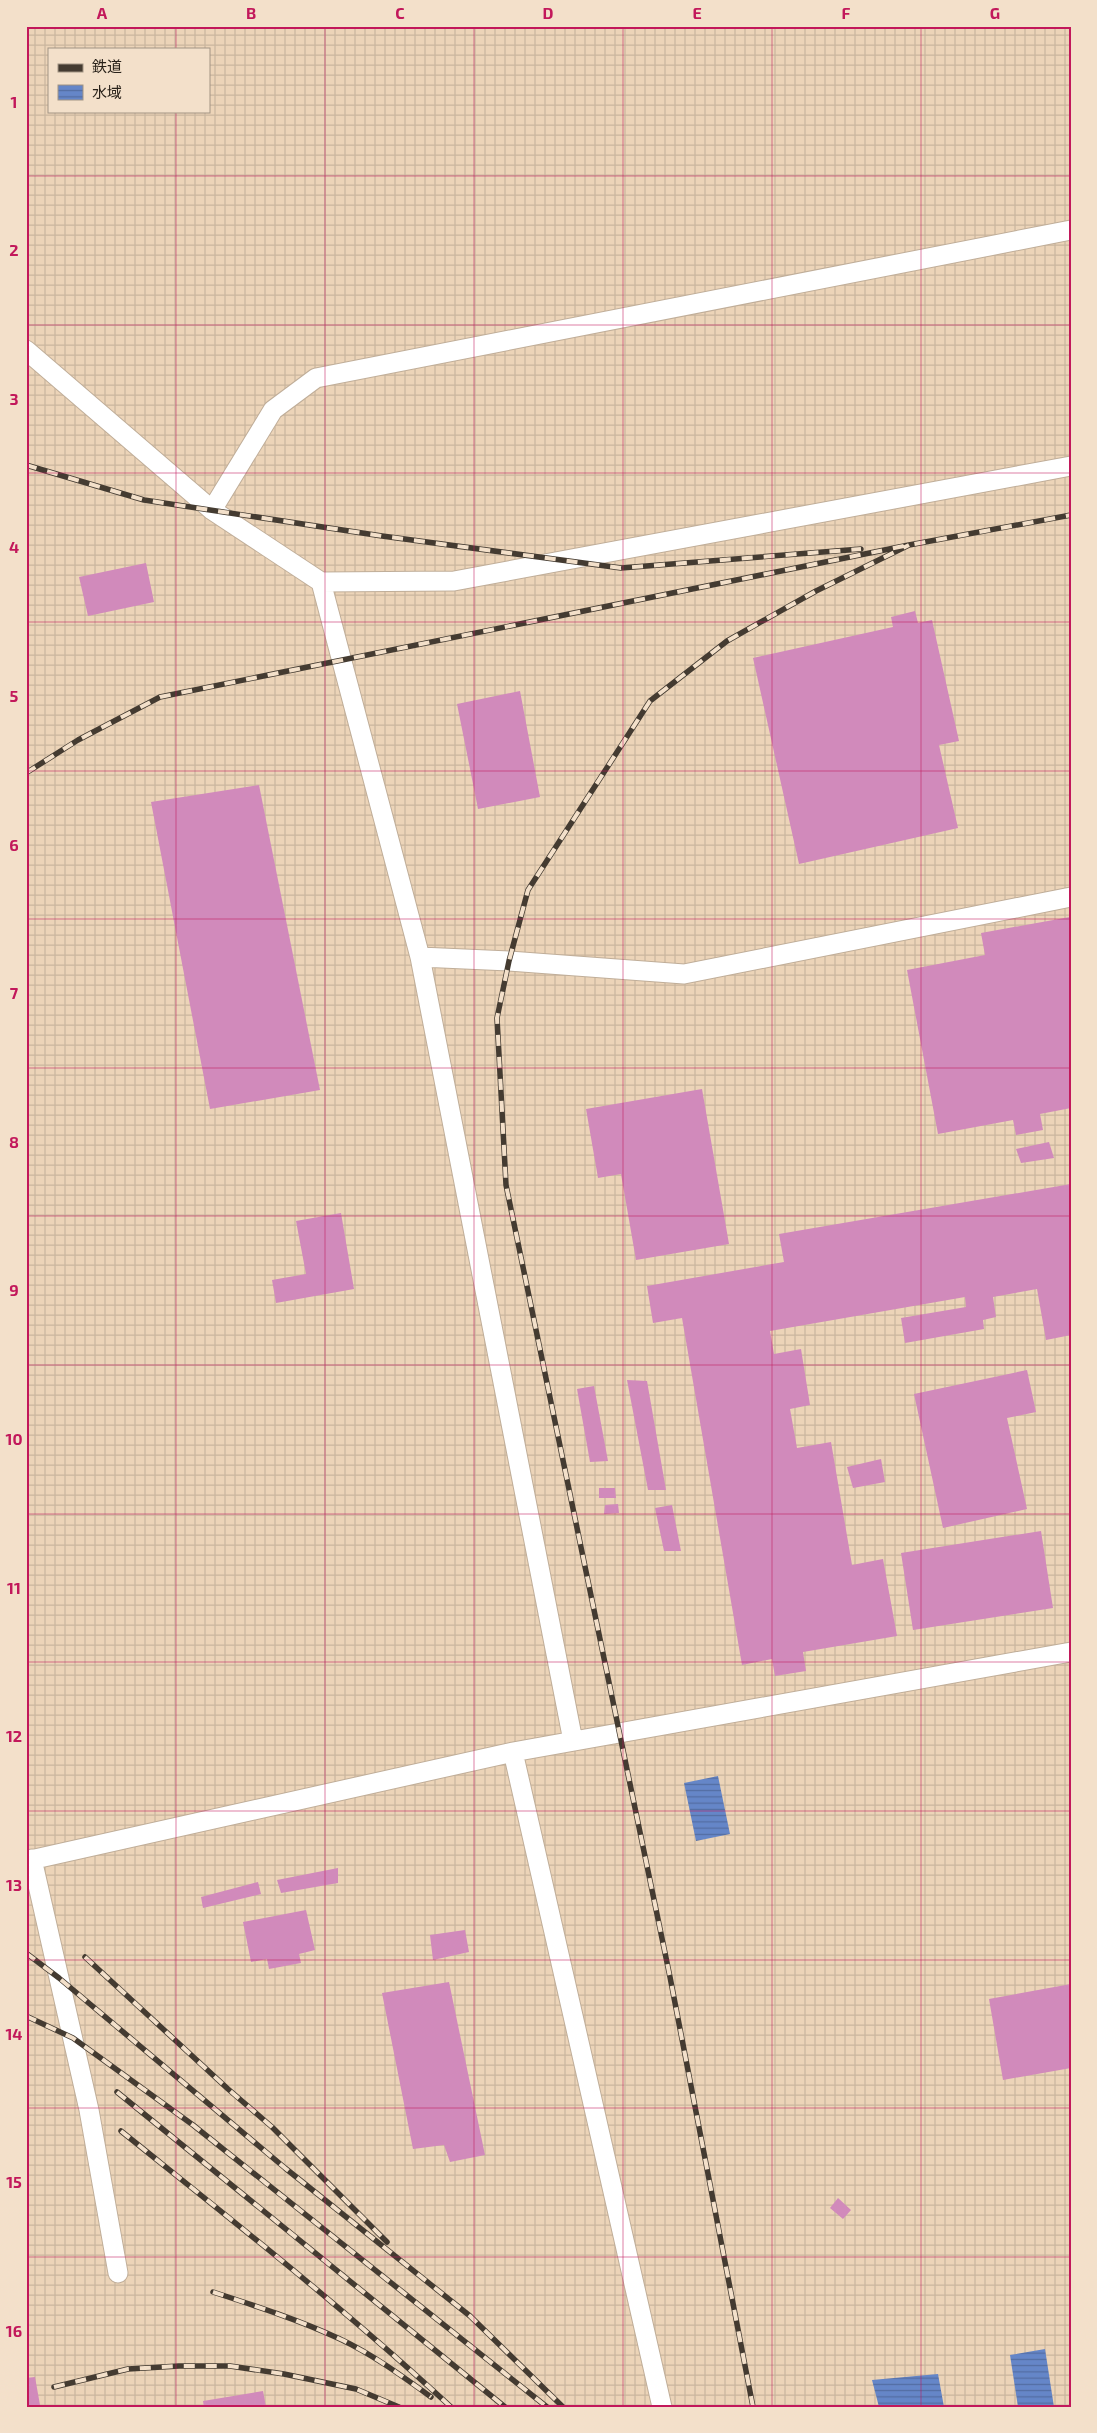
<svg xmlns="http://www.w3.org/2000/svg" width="1097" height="2433" font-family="'Exo 2','Noto Sans JP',sans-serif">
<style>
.industrial{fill:url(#industrial-grid);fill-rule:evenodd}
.water{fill:url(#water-rules)}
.building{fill:#d18abb}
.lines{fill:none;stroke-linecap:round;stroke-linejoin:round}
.lane-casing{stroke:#c0ae99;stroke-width:21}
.lane{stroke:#fff;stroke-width:19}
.rail-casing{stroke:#443b31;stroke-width:5.5}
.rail{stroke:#f3e0ca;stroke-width:4;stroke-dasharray:11;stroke-linecap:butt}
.grid{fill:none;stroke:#c2185b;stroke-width:1;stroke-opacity:0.55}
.neatline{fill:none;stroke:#c2185b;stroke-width:2}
.grid-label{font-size:16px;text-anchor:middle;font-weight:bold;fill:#c2185b}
</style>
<defs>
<pattern id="industrial-grid" width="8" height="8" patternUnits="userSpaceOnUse" patternTransform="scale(1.25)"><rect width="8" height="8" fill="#ecd4b8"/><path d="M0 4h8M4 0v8" fill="none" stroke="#cab69e"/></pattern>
<pattern id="water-rules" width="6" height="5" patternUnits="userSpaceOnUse" patternTransform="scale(1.25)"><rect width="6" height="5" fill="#6586c8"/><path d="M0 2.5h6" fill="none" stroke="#536da2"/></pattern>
</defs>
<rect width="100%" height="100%" fill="#f3e0ca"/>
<path class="industrial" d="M 26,26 L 1071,26 L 1071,2407 L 26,2407 ZM 49,49 L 209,49 L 209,111 L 49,111 Z"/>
<path class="water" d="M 718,1776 L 730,1834 L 696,1841 L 684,1783 Z
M 1045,2349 L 1054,2407 L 1018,2407 L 1010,2355 Z
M 938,2374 L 944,2407 L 879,2407 L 872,2380 Z"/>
<path class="building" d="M 146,563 L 154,602 L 88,616 L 79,577 Z
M 915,611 L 918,623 L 932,620 L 959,741 L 939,745 L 958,828 L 799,864 L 753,658 L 893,627 L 891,617 Z
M 520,691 L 540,797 L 478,809 L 457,704 Z
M 259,785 L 320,1090 L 210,1109 L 151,802 Z
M 1070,917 L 1071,1108 L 1040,1114 L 1043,1130 L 1016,1135 L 1013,1120 L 938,1134 L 907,970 L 985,955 L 981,933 Z
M 702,1089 L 729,1244 L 636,1260 L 621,1174 L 598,1178 L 586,1109 Z
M 1049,1142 L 1054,1158 L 1021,1163 L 1016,1149 Z
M 1071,1184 L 1071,1335 L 1046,1340 L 1037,1289 L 993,1297 L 996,1317 L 983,1320 L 984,1329 L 905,1343 L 901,1318 L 966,1307 L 965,1297 L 770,1331 L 774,1354 L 801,1349 L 810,1405 L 790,1409 L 797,1448 L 831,1442 L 852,1565 L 883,1559 L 897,1636 L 803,1652 L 806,1671 L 775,1676 L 772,1659 L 742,1665 L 682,1318 L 653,1323 L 647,1286 L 784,1262 L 779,1234 Z
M 341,1213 L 354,1289 L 276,1303 L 272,1280 L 306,1274 L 296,1221 Z
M 1027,1370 L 1036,1412 L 1007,1418 L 1027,1509 L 943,1528 L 914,1394 Z
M 627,1380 L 647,1381 L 666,1490 L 648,1490 Z
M 594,1386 L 608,1461 L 590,1462 L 577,1389 Z
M 881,1459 L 885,1482 L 853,1488 L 847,1467 Z
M 599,1488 L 615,1488 L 616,1498 L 599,1498 Z
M 618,1504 L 619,1513 L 604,1514 L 605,1505 Z
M 672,1505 L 681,1551 L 664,1551 L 655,1508 Z
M 1041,1531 L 1053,1608 L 913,1630 L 901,1553 Z
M 338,1868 L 338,1883 L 281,1893 L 277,1880 Z
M 258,1882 L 261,1894 L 203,1908 L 201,1897 Z
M 306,1910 L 315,1950 L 299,1954 L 301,1963 L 269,1969 L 267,1959 L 251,1962 L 243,1922 Z
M 465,1930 L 469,1952 L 433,1960 L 430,1935 Z
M 449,1982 L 485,2155 L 450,2162 L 444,2145 L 413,2149 L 382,1993 Z
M 1071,1984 L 1071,2068 L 1003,2080 L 989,1999 Z
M 838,2198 L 851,2210 L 843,2219 L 830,2208 Z
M 35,2377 L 40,2405 L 26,2407 L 26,2378 Z
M 263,2391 L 266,2407 L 204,2407 L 203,2401 Z"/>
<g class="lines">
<g class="lane-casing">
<path id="lane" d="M 26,350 L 212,510 L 321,582 L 454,581 L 1071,466
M 212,510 L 273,410 L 316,378 L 1071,230
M 321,582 L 420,957 L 573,1741
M 420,957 L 509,961 L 684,974 L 1071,897
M 513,1752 L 662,2407
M 32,1859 L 89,2110 L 118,2273
M 26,1861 L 513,1752 L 1071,1652"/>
</g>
<use href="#lane" class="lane"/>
<g class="rail-casing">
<path id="rail" d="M 26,465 L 144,500 L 382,536 L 621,568 L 861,549
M 26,773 L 78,740 L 160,697 L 909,545 L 1071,515
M 26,1953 L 59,1978 L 285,2168 L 470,2316 L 563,2407
M 85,1957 L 228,2089 L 272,2127 L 387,2242
M 26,2016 L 73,2038 L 193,2125 L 547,2407
M 117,2092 L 505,2407
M 121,2131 C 233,2221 345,2309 451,2407
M 213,2292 C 256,2306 299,2320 340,2339 C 372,2354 402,2376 431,2397
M 54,2387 L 128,2369 L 179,2366 L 230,2366 L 284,2374 L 356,2389 L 399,2407
M 753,2407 L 670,1977 L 506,1185 L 497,1018 L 509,961 L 528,890 L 650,701 L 727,641 L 816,591 L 909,545"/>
</g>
<use href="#rail" class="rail"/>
</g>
<path class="grid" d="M 176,26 L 176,49M 325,26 L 325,2407M 474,26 L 474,2407M 623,26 L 623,2407M 772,26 L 772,2407M 921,26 L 921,2407M 176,111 L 176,2407M 26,176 L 1071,176M 26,325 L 1071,325M 26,473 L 1071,473M 26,622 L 1071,622M 26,771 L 1071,771M 26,919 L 1071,919M 26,1068 L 1071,1068M 26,1216 L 1071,1216M 26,1365 L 1071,1365M 26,1514 L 1071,1514M 26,1662 L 1071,1662M 26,1811 L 1071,1811M 26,1960 L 1071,1960M 26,2108 L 1071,2108M 26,2257 L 1071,2257"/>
<rect width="1097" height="2433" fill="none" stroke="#f3e0ca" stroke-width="55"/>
<rect x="48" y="48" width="162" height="65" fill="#f3e0ca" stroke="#a29483"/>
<rect x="58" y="64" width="25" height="8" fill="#443b31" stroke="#a29483"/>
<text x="92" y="72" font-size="15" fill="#282119">鉄道</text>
<rect x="58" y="85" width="25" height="15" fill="url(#water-rules)" stroke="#a29483"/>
<text x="92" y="98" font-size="15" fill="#282119">水域</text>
<rect x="28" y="28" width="1042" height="2378" class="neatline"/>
<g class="grid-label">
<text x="102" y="19">A</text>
<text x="251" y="19">B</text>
<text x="400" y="19">C</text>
<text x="548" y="19">D</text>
<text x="697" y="19">E</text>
<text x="846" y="19">F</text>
<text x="995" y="19">G</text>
<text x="14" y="108">1</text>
<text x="14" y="256">2</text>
<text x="14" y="405">3</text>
<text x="14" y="553">4</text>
<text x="14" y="702">5</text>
<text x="14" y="851">6</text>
<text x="14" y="999">7</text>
<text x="14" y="1148">8</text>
<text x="14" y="1296">9</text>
<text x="14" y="1445">10</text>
<text x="14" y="1594">11</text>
<text x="14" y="1742">12</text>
<text x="14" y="1891">13</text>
<text x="14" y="2040">14</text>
<text x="14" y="2188">15</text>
<text x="14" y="2337">16</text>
</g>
</svg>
